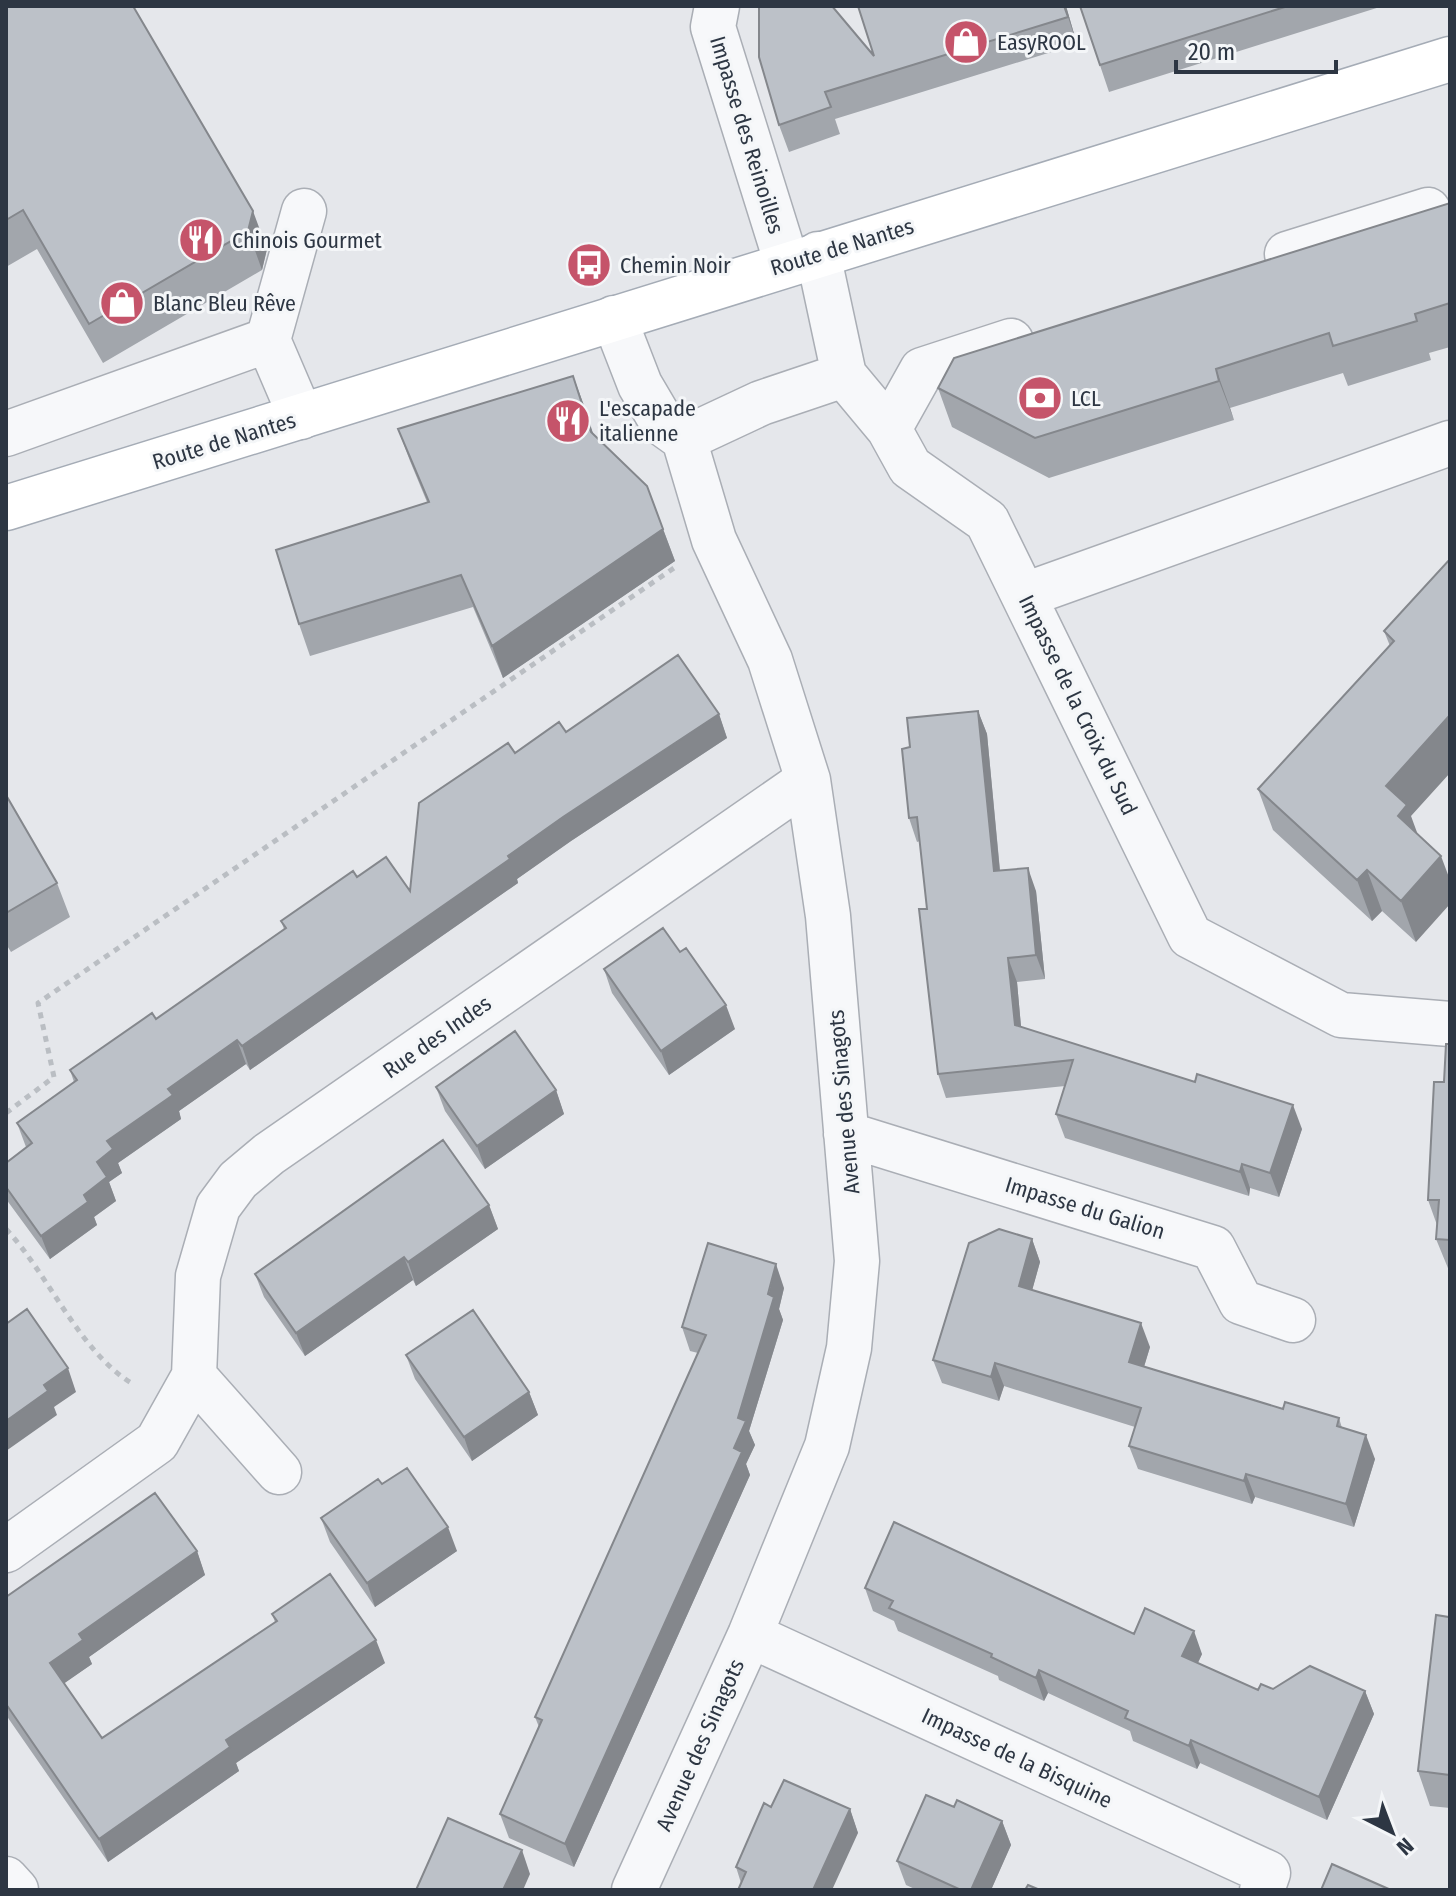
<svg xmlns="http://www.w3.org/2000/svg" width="1456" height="1896" font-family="'Fira Sans Condensed',sans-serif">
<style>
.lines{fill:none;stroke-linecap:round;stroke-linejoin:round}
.minor-casing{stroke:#aaaeb5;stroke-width:47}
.major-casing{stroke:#a5acb6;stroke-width:47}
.path{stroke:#babec3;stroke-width:5;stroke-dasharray:6 6;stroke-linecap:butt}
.minor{stroke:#f7f8fa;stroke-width:44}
.major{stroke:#fff;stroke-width:44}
.wall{fill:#a2a6ac}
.shaded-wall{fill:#84878c}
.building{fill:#bcc1c8;stroke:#84878c;stroke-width:2}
.labels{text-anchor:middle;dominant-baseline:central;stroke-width:6;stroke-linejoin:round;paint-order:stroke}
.poi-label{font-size:22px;fill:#2d3643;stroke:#f4f6f8;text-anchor:start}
.street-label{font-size:22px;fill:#2d3643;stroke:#f4f6f8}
</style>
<rect width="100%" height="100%" fill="#e5e7eb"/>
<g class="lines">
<g class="minor-casing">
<path id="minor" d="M 717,6 L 713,27 L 787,264
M 818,254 L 844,375 L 889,429 L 910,467 L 987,521 L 1190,936 L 1341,1015 L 1450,1024
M 1287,254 L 1428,210
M 614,318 L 640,385 L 663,424 L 684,439 L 714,540 L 770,660 L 808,780 L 828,916 L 857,1261 L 849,1348 L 827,1446 L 750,1635 L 634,1890
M 268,340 L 304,211
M 889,429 L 922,370 L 1011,341
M 6,434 L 268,340 L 301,417
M 684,439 L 761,403 L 844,375
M 1025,595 L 1450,443
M 846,1134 L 1213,1248 L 1241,1302 L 1293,1320
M 194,1376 L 279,1472
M 6,1550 L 157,1442 L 194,1376 L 198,1276 L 218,1207 L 238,1180 L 269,1154 L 808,780
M 750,1635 L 1268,1873 L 1262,1890
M 6,1879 L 16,1890"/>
</g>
<g class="major-casing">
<path id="major" d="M 6,508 L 1450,59"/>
</g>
<path class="path" d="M 6,1113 L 54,1077 L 38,1003 L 674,568
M 6,1229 C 49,1275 80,1353 133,1384"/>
<use href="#minor" class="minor"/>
<use href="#major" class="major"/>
</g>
<path class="wall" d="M 6,6 L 267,249 L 262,270 L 103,363 L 37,249 L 6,267 Z
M 858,6 L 1066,6 L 1077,44 L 835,119 L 840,134 L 789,152 L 779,125 L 874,56 Z
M 1080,6 L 1383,6 L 1109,92 Z
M 1450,203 L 1450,347 L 1429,353 L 1431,360 L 1348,386 L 1343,373 L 1230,408 L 1234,420 L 1049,478 L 952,427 L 938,388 Z
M 573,376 L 593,434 L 663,529 L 675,561 L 503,678 L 473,607 L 310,656 L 299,624 L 427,502 L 410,461 L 398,429 Z
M 1450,559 L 1411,816 L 1416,942 L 1382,911 L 1372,921 L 1273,830 L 1258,789 L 1390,646 L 1384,631 Z
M 978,711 L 987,734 L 1000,870 L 1036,891 L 1045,979 L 1017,982 L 1021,1027 L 1302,1129 L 1279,1197 L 1250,1188 L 1249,1196 L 1065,1138 L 1056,1114 L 1065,1086 L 946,1098 L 938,1074 L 927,909 L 920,841 L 917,842 L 909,818 L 910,747 Z
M 719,714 L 727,738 L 571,841 L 517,879 L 518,883 L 250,1070 L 246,1064 L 179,1111 L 181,1119 L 118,1163 L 122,1173 L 109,1182 L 116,1201 L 94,1217 L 97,1225 L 50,1259 L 6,1199 L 6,1163 L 26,1147 L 17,1123 L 74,1082 L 70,1070 L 156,1019 L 284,929 L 281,921 L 357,877 L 410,891 L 515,753 L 566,732 Z
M 6,795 L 57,883 L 70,917 L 11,952 L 6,944 Z
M 604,969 L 735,1029 L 669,1075 L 612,993 Z
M 1450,1044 L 1450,1273 L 1436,1239 L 1437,1225 L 1428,1200 Z
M 436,1087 L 556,1090 L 564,1114 L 485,1169 L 445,1111 Z
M 489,1205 L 498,1229 L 416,1286 L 413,1280 L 305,1356 L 264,1297 L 255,1274 Z
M 1032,1239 L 1040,1262 L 1032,1290 L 1150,1347 L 1144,1367 L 1283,1409 L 1339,1418 L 1342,1428 L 1375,1459 L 1354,1527 L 1255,1497 L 1252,1504 L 1138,1469 L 1129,1446 L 1135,1427 L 1004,1386 L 999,1401 L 942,1383 L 933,1360 Z
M 784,1288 L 779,1309 L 783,1320 L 749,1431 L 755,1445 L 746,1464 L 750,1475 L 574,1867 L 509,1838 L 500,1814 L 539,1727 L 535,1717 L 698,1353 L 690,1351 L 682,1327 Z
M 406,1355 L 529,1392 L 538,1415 L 472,1461 L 415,1379 Z
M 382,1484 L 457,1551 L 375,1607 L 330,1542 L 321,1518 Z
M 197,1551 L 205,1575 L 89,1657 L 92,1664 L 64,1683 L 102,1738 L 275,1622 L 272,1614 L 385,1663 L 236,1763 L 239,1771 L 108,1862 L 6,1715 L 6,1597 Z
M 865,1588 L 1134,1634 L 1202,1654 L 1198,1663 L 1258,1690 L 1365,1691 L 1374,1714 L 1327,1820 L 1200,1763 L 1197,1769 L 1133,1741 L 1130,1731 L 1048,1693 L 1044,1701 L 999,1680 L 998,1676 L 898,1631 L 894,1621 L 873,1611 Z
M 1450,1608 L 1450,1808 L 1430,1806 L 1418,1771 Z
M 771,1807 L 850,1809 L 858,1833 L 741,1883 L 736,1867 Z
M 1002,1821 L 1011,1845 L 991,1890 L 917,1890 L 906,1885 L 897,1861 Z"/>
<path class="shaded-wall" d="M 1064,6 L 1066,6 L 1077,44 L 1068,17 Z
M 253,211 L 267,249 L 262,270 L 248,231 Z
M 1216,369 L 1230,408 L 1234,420 L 1219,381 Z
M 573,376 L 585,408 L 603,465 L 591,432 Z
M 663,529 L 675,561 L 503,678 L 492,646 Z
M 978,711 L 987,734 L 1002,894 L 994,871 Z
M 719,714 L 727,738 L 571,841 L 517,879 L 518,883 L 250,1070 L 242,1046 L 563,817 Z
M 1450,715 L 1450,773 L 1411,816 L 1422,846 L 1413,857 L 1386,786 Z
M 1441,856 L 1450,880 L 1450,904 L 1416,942 L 1401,901 Z
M 1028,868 L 1036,891 L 1045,979 L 1036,955 Z
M 1367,870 L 1382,911 L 1372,921 L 1357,880 Z
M 1008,958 L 1017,982 L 1023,1048 L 1015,1025 Z
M 726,1005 L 735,1029 L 669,1075 L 661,1051 Z
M 237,1040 L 246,1064 L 179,1111 L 181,1119 L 118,1163 L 122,1173 L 109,1182 L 116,1201 L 94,1217 L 97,1225 L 50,1259 L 41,1236 L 84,1195 L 97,1162 L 107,1141 L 168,1089 Z
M 556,1090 L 564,1114 L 485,1169 L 477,1146 Z
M 1293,1105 L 1302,1129 L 1279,1197 L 1270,1173 Z
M 1242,1164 L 1250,1188 L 1249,1196 L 1240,1172 Z
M 489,1205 L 498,1229 L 416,1286 L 408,1262 Z
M 1032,1239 L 1040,1262 L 1027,1309 L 1019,1286 Z
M 404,1257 L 413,1280 L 305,1356 L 296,1333 Z
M 776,1264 L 784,1288 L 779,1309 L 783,1320 L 749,1431 L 755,1445 L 746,1464 L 750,1475 L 574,1867 L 565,1844 L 734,1448 L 738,1418 Z
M 1141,1323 L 1150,1347 L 1138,1386 L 1129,1362 Z
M 995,1363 L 1004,1386 L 999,1401 L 991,1377 Z
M 68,1368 L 76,1392 L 54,1407 L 57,1415 L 6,1451 L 6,1421 L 44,1385 Z
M 529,1392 L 538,1415 L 472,1461 L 464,1437 Z
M 1366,1435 L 1375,1459 L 1354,1527 L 1346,1504 Z
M 1246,1474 L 1255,1497 L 1252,1504 L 1244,1481 Z
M 448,1527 L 457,1551 L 375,1607 L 367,1583 Z
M 197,1551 L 205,1575 L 89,1657 L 92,1664 L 59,1687 L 50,1663 L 79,1634 Z
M 1194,1631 L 1202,1654 L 1190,1679 L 1182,1656 Z
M 376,1640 L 385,1663 L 236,1763 L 239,1771 L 108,1862 L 99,1839 L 226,1740 Z
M 1039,1670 L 1048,1693 L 1044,1701 L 1036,1678 Z
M 1365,1691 L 1374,1714 L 1327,1820 L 1319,1797 Z
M 1191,1740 L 1200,1763 L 1197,1769 L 1189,1746 Z
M 850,1809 L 858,1833 L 832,1890 L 813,1890 Z
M 1002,1821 L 1011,1845 L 991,1890 L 971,1890 Z
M 522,1850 L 530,1874 L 523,1890 L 503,1890 Z"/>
<path class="building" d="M 6,6 L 133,6 L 253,211 L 248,231 L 89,324 L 23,210 L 6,220 Z
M 759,6 L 832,6 L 874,56 L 858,6 L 1064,6 L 1068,17 L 825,92 L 831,107 L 779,125 L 759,57 Z
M 1080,6 L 1288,6 L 1100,65 Z
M 1450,203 L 1450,303 L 1415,314 L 1417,321 L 1333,346 L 1329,333 L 1216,369 L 1219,381 L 1035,438 L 938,388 L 954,358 Z
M 573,376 L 591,432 L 647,486 L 663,529 L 492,646 L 461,575 L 299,624 L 276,550 L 429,502 L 398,429 Z
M 1450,559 L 1450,715 L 1386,786 L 1407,805 L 1398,816 L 1441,856 L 1401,901 L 1367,870 L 1357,880 L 1258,789 L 1394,641 L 1384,631 Z
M 678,655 L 719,714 L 563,817 L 508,856 L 510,859 L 242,1046 L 237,1040 L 168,1089 L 173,1095 L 107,1141 L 113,1149 L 97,1162 L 107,1177 L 84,1195 L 88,1202 L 41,1236 L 6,1187 L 6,1163 L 32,1143 L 17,1123 L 77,1080 L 70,1070 L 152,1013 L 156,1019 L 286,928 L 281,921 L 353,871 L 357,877 L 386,857 L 410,891 L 419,803 L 508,743 L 515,753 L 559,722 L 566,732 Z
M 978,711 L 994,871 L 1028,868 L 1036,955 L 1008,958 L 1015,1025 L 1195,1082 L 1197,1074 L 1293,1105 L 1270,1173 L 1242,1164 L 1240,1172 L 1056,1114 L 1073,1060 L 938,1074 L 919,909 L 927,909 L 917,817 L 909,818 L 902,749 L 910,747 L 907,718 Z
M 6,795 L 57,883 L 6,913 Z
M 663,928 L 680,952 L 686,948 L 726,1005 L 661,1051 L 604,969 Z
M 515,1031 L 556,1090 L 477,1146 L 436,1087 Z
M 1446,1044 L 1450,1044 L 1450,1240 L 1436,1239 L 1439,1200 L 1428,1200 L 1434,1082 L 1444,1082 Z
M 443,1140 L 489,1205 L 408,1262 L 404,1257 L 296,1333 L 255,1274 Z
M 999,1229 L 1032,1239 L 1019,1286 L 1141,1323 L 1129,1362 L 1283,1409 L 1285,1402 L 1339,1418 L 1337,1426 L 1366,1435 L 1346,1504 L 1246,1474 L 1244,1481 L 1129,1446 L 1141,1408 L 995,1363 L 991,1377 L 933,1360 L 969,1243 Z
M 708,1243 L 776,1264 L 768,1294 L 774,1297 L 738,1418 L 746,1421 L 734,1448 L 742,1452 L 565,1844 L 500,1814 L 542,1720 L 535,1717 L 706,1335 L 682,1327 Z
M 27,1309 L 68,1368 L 44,1385 L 48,1391 L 6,1421 L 6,1324 Z
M 473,1310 L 529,1392 L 464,1437 L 406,1355 Z
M 407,1468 L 448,1527 L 367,1583 L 321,1518 L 378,1479 L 382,1484 Z
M 155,1493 L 197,1551 L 79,1634 L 83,1640 L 50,1663 L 102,1738 L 277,1621 L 272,1614 L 330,1574 L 376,1640 L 226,1740 L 230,1747 L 99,1839 L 6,1704 L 6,1597 Z
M 894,1522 L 1134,1634 L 1145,1608 L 1194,1631 L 1182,1656 L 1258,1690 L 1261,1684 L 1273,1689 L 1310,1666 L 1365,1691 L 1319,1797 L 1191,1740 L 1189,1746 L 1125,1718 L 1128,1711 L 1039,1670 L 1036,1678 L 991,1657 L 992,1654 L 889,1608 L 893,1601 L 865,1588 Z
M 1450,1608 L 1450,1775 L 1418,1771 L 1436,1615 L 1449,1617 Z
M 784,1780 L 850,1809 L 813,1890 L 738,1890 L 746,1872 L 736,1867 L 764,1803 L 771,1807 Z
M 926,1795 L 954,1807 L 957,1800 L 1002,1821 L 971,1890 L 961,1890 L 897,1861 Z
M 448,1818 L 522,1850 L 503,1890 L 416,1890 Z
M 1332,1864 L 1391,1890 L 1321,1890 Z
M 1028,1885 L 1040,1890 L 1025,1890 Z"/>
<defs>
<g id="shop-disc" transform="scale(2.3)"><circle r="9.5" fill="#c5546a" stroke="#f4f6f8"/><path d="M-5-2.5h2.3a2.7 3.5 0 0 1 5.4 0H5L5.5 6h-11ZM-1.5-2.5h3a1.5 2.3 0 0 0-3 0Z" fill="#fff"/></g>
<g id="restaurant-disc" transform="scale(2.3)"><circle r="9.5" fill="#c5546a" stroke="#f4f6f8"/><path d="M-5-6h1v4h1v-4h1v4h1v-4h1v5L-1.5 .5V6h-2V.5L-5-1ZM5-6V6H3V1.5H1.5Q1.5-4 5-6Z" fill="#fff"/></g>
<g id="bus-disc" transform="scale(2.3)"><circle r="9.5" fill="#c5546a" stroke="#f4f6f8"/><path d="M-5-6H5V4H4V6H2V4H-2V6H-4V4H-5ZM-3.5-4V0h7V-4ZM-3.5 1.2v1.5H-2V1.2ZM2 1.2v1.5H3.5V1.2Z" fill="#fff"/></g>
<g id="bank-disc" transform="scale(2.3)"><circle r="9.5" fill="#c5546a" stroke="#f4f6f8"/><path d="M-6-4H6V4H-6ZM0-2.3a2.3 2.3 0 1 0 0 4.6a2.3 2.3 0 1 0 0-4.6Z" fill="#fff"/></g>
</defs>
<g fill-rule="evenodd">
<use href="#shop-disc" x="966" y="42"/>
<use href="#restaurant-disc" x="201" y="240"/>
<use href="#bus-disc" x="589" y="265"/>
<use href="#shop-disc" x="122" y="303"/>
<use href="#bank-disc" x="1040" y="398"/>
<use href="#restaurant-disc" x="568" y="421"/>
</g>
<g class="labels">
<g class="poi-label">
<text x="997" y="42">EasyROOL</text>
<text x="232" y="240">Chinois Gourmet</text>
<text x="620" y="265">Chemin Noir</text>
<text x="153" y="303">Blanc Bleu Rêve</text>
<text x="1071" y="398">LCL</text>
<text x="599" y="408">L'escapade<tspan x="599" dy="25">italienne</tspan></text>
</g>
<g class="street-label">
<text transform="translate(747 135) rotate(73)">Impasse des Reinoilles</text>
<text transform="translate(842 247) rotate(-17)">Route de Nantes</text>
<text transform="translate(224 441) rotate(-17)">Route de Nantes</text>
<text transform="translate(1078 705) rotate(64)">Impasse de la Croix du Sud</text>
<text transform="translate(437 1037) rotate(-35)">Rue des Indes</text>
<text transform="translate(844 1102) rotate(-95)">Avenue des Sinagots</text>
<text transform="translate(1085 1208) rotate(17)">Impasse du Galion</text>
<text transform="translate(700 1745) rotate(-66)">Avenue des Sinagots</text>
<text transform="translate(1017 1758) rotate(25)">Impasse de la Bisquine</text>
</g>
</g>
<rect width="1456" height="1896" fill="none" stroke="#2d3643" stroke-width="16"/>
<g transform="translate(1392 1832) rotate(138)" stroke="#f4f6f8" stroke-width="6" paint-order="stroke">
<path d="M0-6L14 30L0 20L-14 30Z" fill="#2d3643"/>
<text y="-12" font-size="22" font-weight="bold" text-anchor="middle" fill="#2d3643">N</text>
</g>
<path d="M1176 60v12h160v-12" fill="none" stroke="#2d3643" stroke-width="4"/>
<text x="1188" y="60" font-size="24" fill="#2d3643" stroke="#f4f6f8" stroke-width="6" paint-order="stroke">20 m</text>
</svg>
